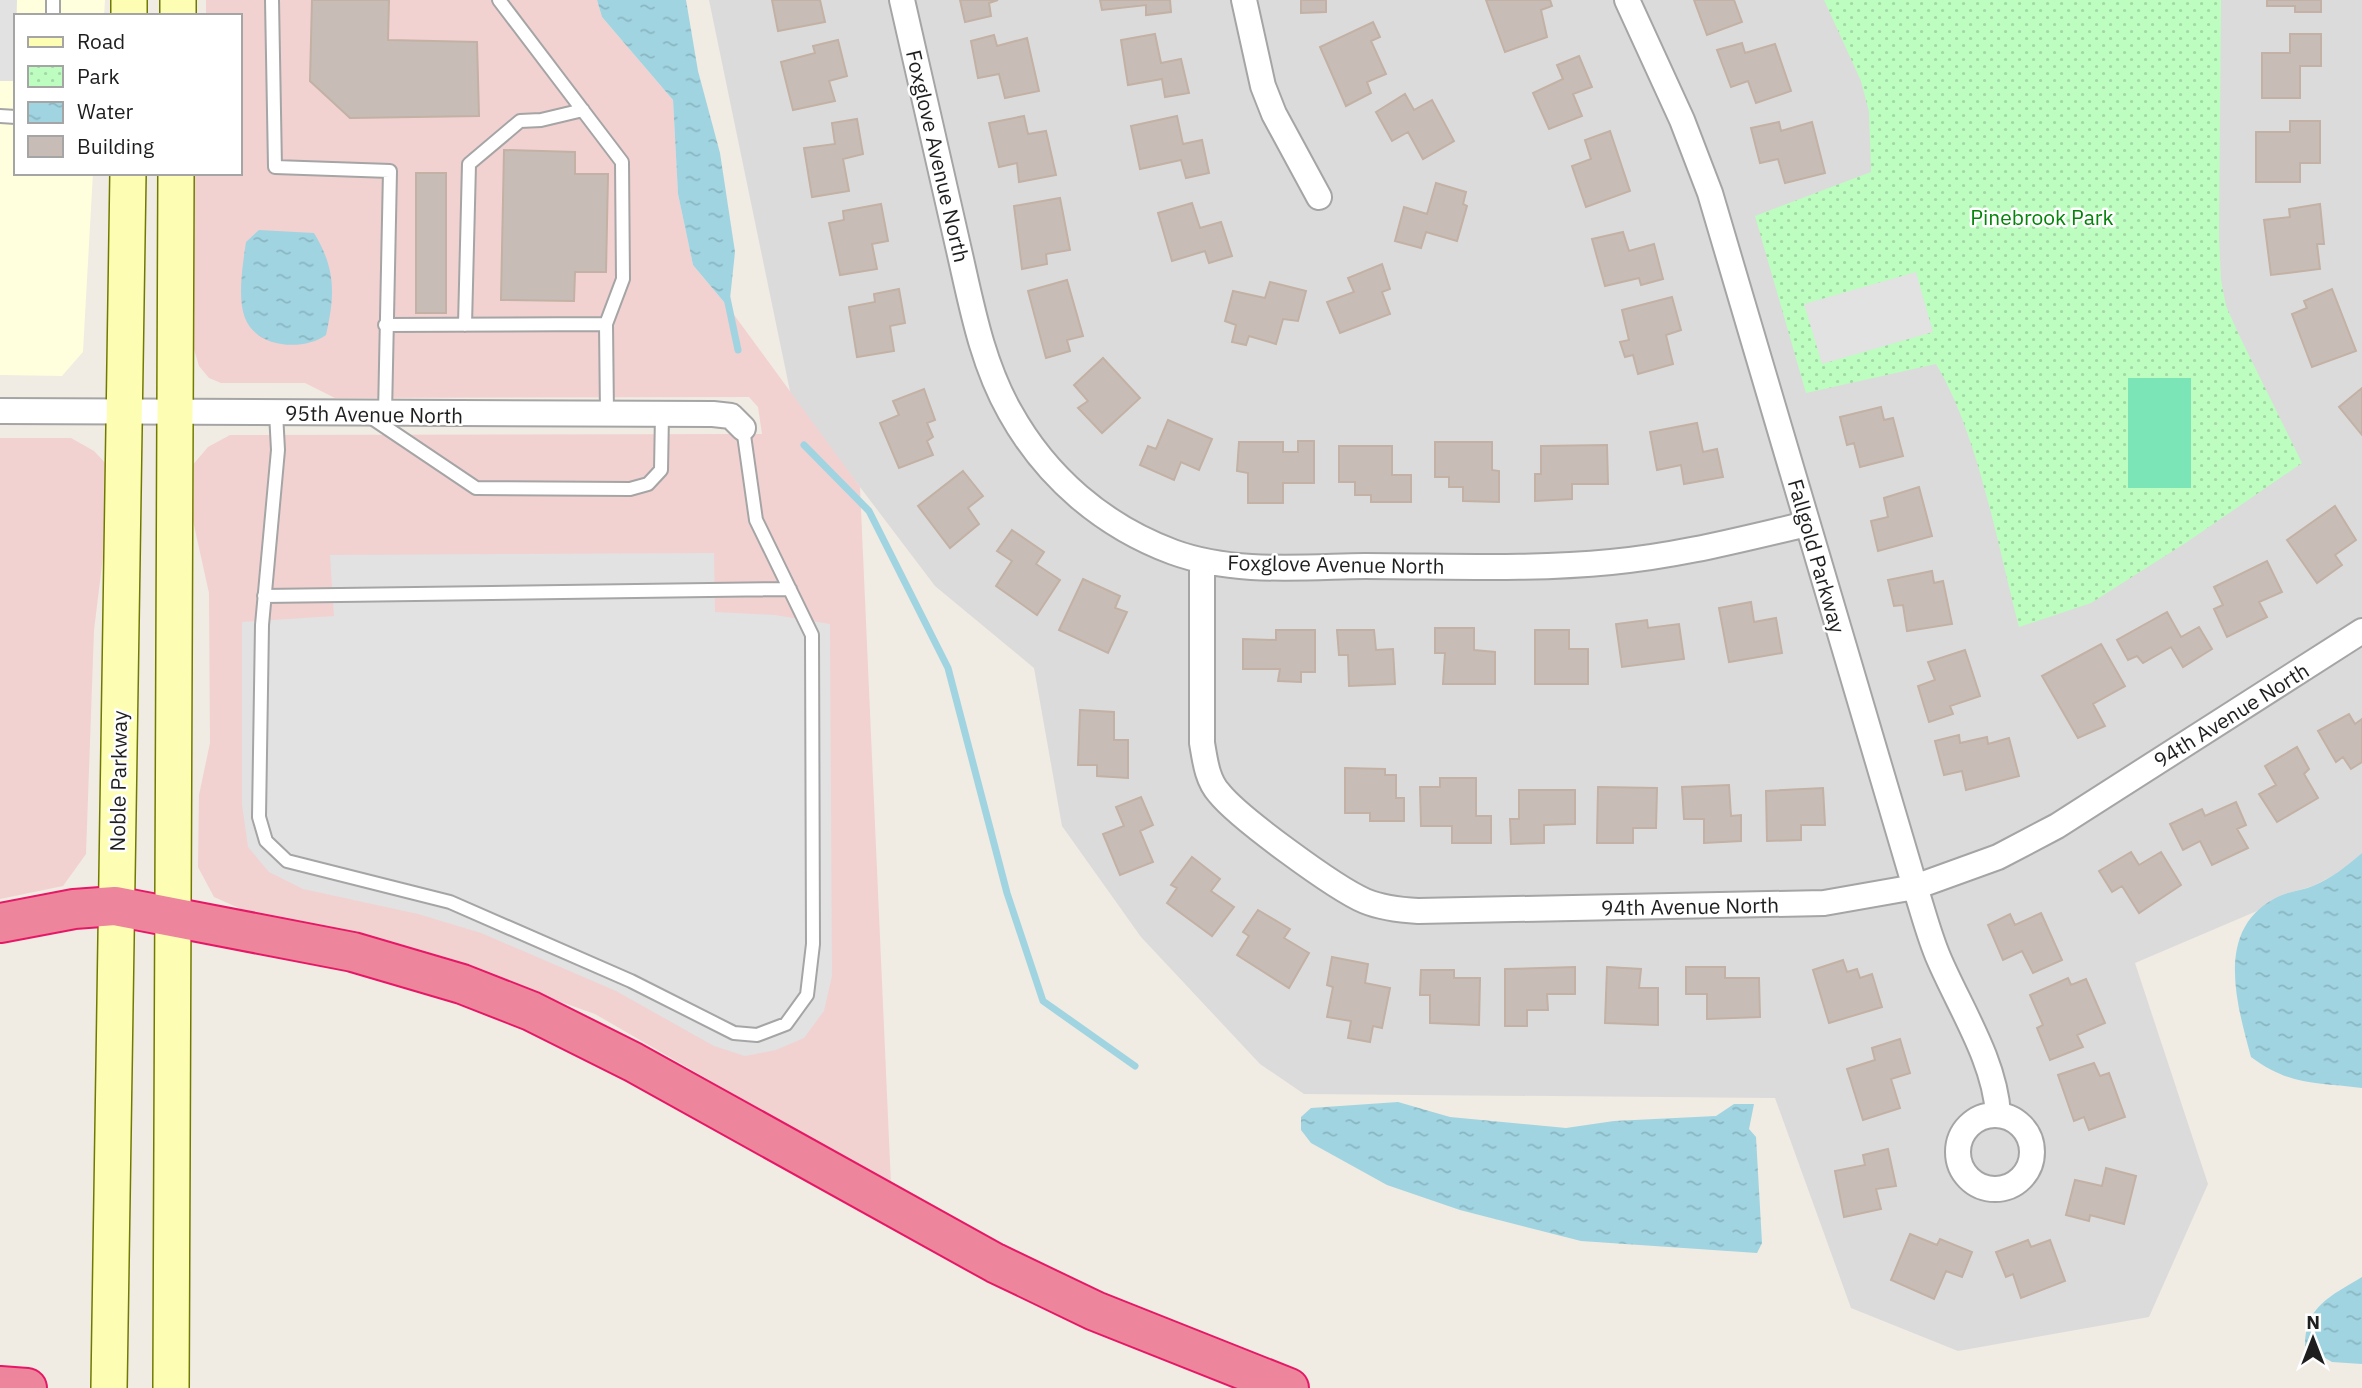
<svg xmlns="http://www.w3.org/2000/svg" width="2362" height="1388" font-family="'IBM Plex Sans',sans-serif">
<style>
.residential{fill:#dcdbdb}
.commercial{fill:#f2d1d1}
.education{fill:#fffedd}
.park{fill:url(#park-dots)}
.pitch{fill:#7be5b8}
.parking{fill:#e2e2e2}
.water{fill:url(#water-ripples)}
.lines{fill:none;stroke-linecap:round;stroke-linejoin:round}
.stream{stroke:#a0d4e1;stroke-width:7}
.building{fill:#c8bdb6;stroke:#c2b1a4;stroke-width:2}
.service-casing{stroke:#a5a5a5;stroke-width:16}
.minor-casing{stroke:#a5a5a5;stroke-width:28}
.secondary-casing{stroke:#717a00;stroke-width:38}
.motorway-casing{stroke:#e61866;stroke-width:42}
.service{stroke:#fff;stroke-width:12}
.minor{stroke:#fff;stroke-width:24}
.secondary{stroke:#fdfeb3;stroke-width:35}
.motorway{stroke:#ed859c;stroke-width:38}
.labels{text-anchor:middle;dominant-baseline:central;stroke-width:5;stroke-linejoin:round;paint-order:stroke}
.street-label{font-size:21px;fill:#1e1e1e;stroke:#fff}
.park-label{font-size:21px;fill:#04840a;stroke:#fff}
</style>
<defs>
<pattern id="park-dots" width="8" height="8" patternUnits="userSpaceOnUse" patternTransform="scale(1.75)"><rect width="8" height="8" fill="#bdfdc0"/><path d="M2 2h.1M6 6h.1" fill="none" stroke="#a2d8a5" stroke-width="1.8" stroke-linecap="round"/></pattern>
<pattern id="water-ripples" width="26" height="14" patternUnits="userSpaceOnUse" patternTransform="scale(1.75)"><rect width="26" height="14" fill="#a0d4e1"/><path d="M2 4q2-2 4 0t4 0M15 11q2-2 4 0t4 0" fill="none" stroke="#89b6c1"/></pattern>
</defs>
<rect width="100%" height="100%" fill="#f0ebe3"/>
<path class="residential" d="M 709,0 L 2362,0 L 2362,853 L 2342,871 L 2313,886 L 2282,895 L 2257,911 L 2135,963 L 2208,1184 L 2149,1317 L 1958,1351 L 1851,1308 L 1775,1098 L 1304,1094 L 1260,1064 L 1141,937 L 1062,826 L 1034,668 L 935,586 L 791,396 Z"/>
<path class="commercial" d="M 206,0 L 597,0 L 602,17 L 673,100 L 678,194 L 693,265 L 729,308 L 860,487 L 891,1185 L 595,1014 L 406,947 L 241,909 L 214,897 L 198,867 L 199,795 L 210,743 L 209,593 L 188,498 L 191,467 L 208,447 L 230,435 L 762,434 L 758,407 L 749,397 L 335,398 L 305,383 L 221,383 L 209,378 L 199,366 L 193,346 L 195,173 L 240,173 L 240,16 L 206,16 Z
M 0,438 L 71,438 L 94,451 L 108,466 L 112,484 L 94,630 L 86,854 L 63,886 L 0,899 Z"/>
<path class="education" d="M 0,0 L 105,0 L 104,16 L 16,16 L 16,173 L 93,173 L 83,352 L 62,376 L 0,375 Z"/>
<path class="park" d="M 1824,0 L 2221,0 L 2219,237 L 2221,280 L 2226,306 L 2239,335 L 2302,463 L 2187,542 L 2091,603 L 2019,627 C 1998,547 1978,433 1936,364 L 1806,393 L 1755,216 L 1871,172 L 1869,112 L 1861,81 Z"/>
<path class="pitch" d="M 2128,378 L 2191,378 L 2191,488 L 2128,488 Z"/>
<path class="parking" d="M 0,0 L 17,0 L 15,81 L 0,81 Z
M 1916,272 L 1933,332 L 1822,364 L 1804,304 Z
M 714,553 L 715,612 L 775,615 L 830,624 L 832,976 L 824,1011 L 804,1038 L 776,1050 L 745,1056 L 714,1046 L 616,991 L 481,933 L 418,914 L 303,889 L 269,872 L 248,847 L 242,805 L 242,622 L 334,616 L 330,555 Z"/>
<path class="water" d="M 597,0 L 686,0 L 698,71 L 720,153 L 735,252 L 729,308 L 693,265 L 678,194 L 673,100 L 602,17 Z
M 259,230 L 314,233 C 336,269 335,295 326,335 C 304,351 257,349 245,318 C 237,298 243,263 246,242 Z
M 2362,853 L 2362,1088 C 2316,1082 2290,1086 2251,1057 C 2236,1001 2213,925 2282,895 C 2292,891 2303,890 2313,886 C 2332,878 2347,866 2362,853 Z
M 1398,1102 L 1450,1117 L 1566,1128 L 1614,1121 L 1716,1116 L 1734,1104 L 1754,1104 L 1749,1129 L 1756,1137 L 1762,1243 L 1757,1253 L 1581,1241 L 1460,1210 L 1387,1185 L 1311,1143 L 1301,1130 L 1301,1117 L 1311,1108 Z
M 2362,1277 L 2362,1364 L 2332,1362 L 2305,1346 C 2305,1306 2331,1296 2362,1277 Z"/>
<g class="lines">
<path class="stream" d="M 727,298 L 738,350
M 804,445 L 869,511 L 948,668 L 1007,893 L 1043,1001 L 1135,1066"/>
</g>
<path class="building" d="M 312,0 L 389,0 L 388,40 L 477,42 L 479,116 L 350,118 L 310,81 Z
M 772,0 L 820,0 L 825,22 L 778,31 Z
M 960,0 L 998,0 L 989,3 L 991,16 L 965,22 Z
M 1100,0 L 1170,0 L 1171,12 L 1146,15 L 1146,5 L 1102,10 Z
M 1301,0 L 1326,0 L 1326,12 L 1301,13 Z
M 1486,0 L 1550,0 L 1552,6 L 1541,10 L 1547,37 L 1505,52 Z
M 1694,0 L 1734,0 L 1742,22 L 1707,35 Z
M 2267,0 L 2321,0 L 2321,12 L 2295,12 L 2295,6 L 2267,6 Z
M 1373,22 L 1380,37 L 1371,41 L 1386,74 L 1367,82 L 1371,93 L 1346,106 L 1320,47 Z
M 1155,34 L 1161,63 L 1181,59 L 1189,93 L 1165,97 L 1162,79 L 1128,85 L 1121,40 Z
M 2290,34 L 2321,34 L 2321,66 L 2300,66 L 2300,98 L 2262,98 L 2262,53 L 2290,53 Z
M 994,35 L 997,46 L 1027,38 L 1039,91 L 1005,98 L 999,74 L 978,78 L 971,41 Z
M 838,40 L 847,76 L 829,81 L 835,101 L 793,110 L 781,62 L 815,53 L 813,46 Z
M 1742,43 L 1745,53 L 1775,44 L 1791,91 L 1756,103 L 1748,81 L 1731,87 L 1717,50 Z
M 1579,56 L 1592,87 L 1573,94 L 1582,116 L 1549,129 L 1533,93 L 1563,79 L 1557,65 Z
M 1405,94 L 1414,110 L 1432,100 L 1454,141 L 1423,159 L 1408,132 L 1392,141 L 1376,112 Z
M 1024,116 L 1028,134 L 1046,131 L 1056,175 L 1019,182 L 1017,163 L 999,167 L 989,123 Z
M 1177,116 L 1183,144 L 1202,140 L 1209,173 L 1186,178 L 1181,160 L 1140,169 L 1131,126 Z
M 857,119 L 863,154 L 843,159 L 849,191 L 812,197 L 804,148 L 835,144 L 832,123 Z
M 2290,121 L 2320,121 L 2320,163 L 2300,163 L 2300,182 L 2256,182 L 2256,132 L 2290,132 Z
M 1779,122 L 1781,131 L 1812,122 L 1825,173 L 1785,183 L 1778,159 L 1760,163 L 1751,128 Z
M 1610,131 L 1630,191 L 1586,207 L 1572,166 L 1591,159 L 1585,140 Z
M 504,150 L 575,152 L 575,174 L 608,174 L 606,272 L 575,272 L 574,301 L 501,300 Z
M 416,173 L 446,173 L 446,313 L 416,313 Z
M 1436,183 L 1466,192 L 1463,204 L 1467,206 L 1457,241 L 1426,232 L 1421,248 L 1395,241 L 1404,207 L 1427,214 Z
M 1060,198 L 1070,250 L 1046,254 L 1047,264 L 1022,269 L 1014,206 Z
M 1192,203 L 1200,228 L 1221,222 L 1232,256 L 1209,263 L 1205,251 L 1172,261 L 1158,213 Z
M 881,204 L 888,241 L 872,244 L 877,269 L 840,275 L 829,223 L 844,220 L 843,211 Z
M 2320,204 L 2324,244 L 2317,244 L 2320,269 L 2271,275 L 2264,220 L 2290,217 L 2289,209 Z
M 1623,232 L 1629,251 L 1654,244 L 1663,279 L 1641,285 L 1639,278 L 1605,286 L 1592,239 Z
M 1382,264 L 1390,289 L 1382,292 L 1390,314 L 1340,333 L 1327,302 L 1354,292 L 1348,278 Z
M 1067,280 L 1083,336 L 1067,340 L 1070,351 L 1046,358 L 1028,291 Z
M 1270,282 L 1306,291 L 1298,321 L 1283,319 L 1276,344 L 1249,336 L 1246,345 L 1232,342 L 1236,325 L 1225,321 L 1233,291 L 1265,298 Z
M 899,289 L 905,323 L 890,326 L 894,351 L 857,357 L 849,307 L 875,302 L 874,294 Z
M 2332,289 L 2356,351 L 2312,367 L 2292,314 L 2307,308 L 2304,301 Z
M 1672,297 L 1681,330 L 1666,335 L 1673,364 L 1638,374 L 1633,355 L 1625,357 L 1620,342 L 1629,340 L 1622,310 Z
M 1103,358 L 1140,398 L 1102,433 L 1078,408 L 1088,401 L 1074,385 Z
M 2362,388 L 2362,435 L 2339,407 Z
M 924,389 L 935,420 L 927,423 L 933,437 L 927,441 L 933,455 L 899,468 L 880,423 L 899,415 L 893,401 Z
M 1881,407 L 1884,420 L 1893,418 L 1903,456 L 1860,467 L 1854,443 L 1847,445 L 1840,417 Z
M 1168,420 L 1212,439 L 1199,470 L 1181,462 L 1174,480 L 1140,465 L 1148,446 L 1156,449 Z
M 1697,423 L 1703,452 L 1717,449 L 1723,477 L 1684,484 L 1681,465 L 1657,470 L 1650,432 Z
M 1298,441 L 1314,441 L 1314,483 L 1283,483 L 1283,503 L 1248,503 L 1248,473 L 1237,471 L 1239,442 L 1283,442 L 1283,452 L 1298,452 Z
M 1435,442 L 1492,442 L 1492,470 L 1499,471 L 1499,502 L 1463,501 L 1463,487 L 1449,487 L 1449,477 L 1435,477 Z
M 1607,445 L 1608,484 L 1572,484 L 1572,499 L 1535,501 L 1535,474 L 1541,474 L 1541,446 Z
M 1339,446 L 1392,446 L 1392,475 L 1411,475 L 1411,502 L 1371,502 L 1371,495 L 1355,495 L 1355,482 L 1339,482 Z
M 963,471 L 983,496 L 968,508 L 979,524 L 950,548 L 918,506 Z
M 1919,487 L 1932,536 L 1878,551 L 1871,521 L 1888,517 L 1884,498 Z
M 2335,506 L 2356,540 L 2335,555 L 2342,565 L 2317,583 L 2287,540 Z
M 1012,530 L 1044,552 L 1036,564 L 1060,580 L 1037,615 L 996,586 L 1012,561 L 997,551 Z
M 2267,561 L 2282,592 L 2259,602 L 2267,617 L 2227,637 L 2214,609 L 2223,605 L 2214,587 Z
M 1932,571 L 1934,583 L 1943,581 L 1952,624 L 1907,631 L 1903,605 L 1894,606 L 1888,580 Z
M 1083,579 L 1120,596 L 1115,608 L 1127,612 L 1108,653 L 1059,630 Z
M 1751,602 L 1754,622 L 1776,618 L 1782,653 L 1729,662 L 1719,608 Z
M 2167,612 L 2181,637 L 2199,627 L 2212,649 L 2183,667 L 2171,647 L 2143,663 L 2137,656 L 2128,660 L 2117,640 Z
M 1647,620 L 1648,628 L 1679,624 L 1684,659 L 1622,667 L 1616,624 Z
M 1435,628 L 1474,628 L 1474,650 L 1495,652 L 1495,684 L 1443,684 L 1445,653 L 1435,653 Z
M 1276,630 L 1315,630 L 1315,672 L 1301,672 L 1301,682 L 1278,681 L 1280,669 L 1243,669 L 1243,639 L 1276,640 Z
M 1337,630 L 1374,630 L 1376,650 L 1393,649 L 1395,684 L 1349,686 L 1348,655 L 1339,655 Z
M 1535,630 L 1569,630 L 1569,649 L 1588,649 L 1588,684 L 1535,684 Z
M 2101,644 L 2125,686 L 2093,704 L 2105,726 L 2078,738 L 2042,676 Z
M 1965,650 L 1980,696 L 1950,706 L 1953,714 L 1929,722 L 1918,686 L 1935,680 L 1928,662 Z
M 1080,710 L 1114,712 L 1114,740 L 1128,740 L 1128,778 L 1097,776 L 1097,765 L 1078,765 Z
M 2349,714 L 2355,724 L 2362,719 L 2362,762 L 2351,769 L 2343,757 L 2336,762 L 2318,731 Z
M 1959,735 L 1960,743 L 1987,737 L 1988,744 L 2009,738 L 2019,776 L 1966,790 L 1962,771 L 1944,775 L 1935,741 Z
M 2297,747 L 2309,769 L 2304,774 L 2318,798 L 2277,822 L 2259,794 L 2276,785 L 2265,766 Z
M 1345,768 L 1385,769 L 1385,775 L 1396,775 L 1396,798 L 1404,798 L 1404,821 L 1370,821 L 1370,813 L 1345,813 Z
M 1440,778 L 1476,778 L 1476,816 L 1491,816 L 1491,843 L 1452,843 L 1452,826 L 1421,826 L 1420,787 L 1440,787 Z
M 1729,785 L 1731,816 L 1741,815 L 1741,841 L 1704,843 L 1704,819 L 1684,819 L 1682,787 Z
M 1598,787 L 1657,788 L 1656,828 L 1633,828 L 1633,843 L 1597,843 Z
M 1823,788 L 1825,825 L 1801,825 L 1801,840 L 1767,841 L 1766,791 Z
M 1519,790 L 1575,790 L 1575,824 L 1544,825 L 1544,843 L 1511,844 L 1510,819 L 1519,819 Z
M 1141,797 L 1153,825 L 1140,831 L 1153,862 L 1120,875 L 1103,834 L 1124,826 L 1116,807 Z
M 2236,802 L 2246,825 L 2237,829 L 2248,848 L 2212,865 L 2200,841 L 2183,850 L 2170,824 L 2202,809 L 2205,816 Z
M 2131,852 L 2139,865 L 2161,852 L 2181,885 L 2139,913 L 2122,886 L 2112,892 L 2099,871 Z
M 1192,857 L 1220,879 L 1211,891 L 1234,907 L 1212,936 L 1167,903 L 1177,888 L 1171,885 Z
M 1258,910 L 1290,929 L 1284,938 L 1309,953 L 1289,988 L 1237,955 L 1249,936 L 1243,932 Z
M 2041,913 L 2062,960 L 2033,973 L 2022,951 L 2003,960 L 1988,925 L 2010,914 L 2015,925 Z
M 1332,957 L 1368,964 L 1365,983 L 1390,988 L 1382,1028 L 1373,1026 L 1370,1042 L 1348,1038 L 1351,1021 L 1327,1017 L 1333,987 L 1327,985 Z
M 1843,960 L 1847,972 L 1857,969 L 1860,978 L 1872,974 L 1882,1007 L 1829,1023 L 1813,970 Z
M 1575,967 L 1575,994 L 1547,994 L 1548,1010 L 1527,1010 L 1527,1026 L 1505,1026 L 1505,969 Z
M 1607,967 L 1641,969 L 1639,988 L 1658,988 L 1658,1025 L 1605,1023 Z
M 1686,967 L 1725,967 L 1725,978 L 1759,978 L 1760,1017 L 1707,1019 L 1707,994 L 1686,994 Z
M 1421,970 L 1454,970 L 1454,978 L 1480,978 L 1479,1025 L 1430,1023 L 1430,995 L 1420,995 Z
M 2068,978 L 2071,985 L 2086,979 L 2105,1023 L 2077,1035 L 2083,1047 L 2050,1060 L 2037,1028 L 2043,1025 L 2030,995 Z
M 1900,1039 L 1910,1073 L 1891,1079 L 1900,1108 L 1863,1120 L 1847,1069 L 1875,1060 L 1872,1048 Z
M 2094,1063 L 2100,1076 L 2109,1073 L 2125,1117 L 2089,1130 L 2084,1117 L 2074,1121 L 2058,1075 Z
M 1888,1149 L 1896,1186 L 1876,1189 L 1881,1209 L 1844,1217 L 1835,1171 L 1865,1165 L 1863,1155 Z
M 2106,1168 L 2136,1176 L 2124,1224 L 2090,1215 L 2089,1221 L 2066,1215 L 2075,1180 L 2102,1186 Z
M 1910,1234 L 1937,1245 L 1940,1239 L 1972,1252 L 1962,1277 L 1946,1271 L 1934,1299 L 1891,1280 Z
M 2028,1240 L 2031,1247 L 2050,1240 L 2065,1281 L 2021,1298 L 2013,1274 L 2006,1277 L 1996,1252 Z"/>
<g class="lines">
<g class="service-casing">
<path id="service" d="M 272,0 L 275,167 L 390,171 L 385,414
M 499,0 L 622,162 L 623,279 L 606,324 L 607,415
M 53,16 L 53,0
M 0,116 L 16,117
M 385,325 L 606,324
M 465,325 L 469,164 L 520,121 L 541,120 L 583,110
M 276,413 L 278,450 L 262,625 L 259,817 L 266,841 L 287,861 L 450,902 L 631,981 L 734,1033 L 757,1035 L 786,1024 L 807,995 L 813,944 L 812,635 L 756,520 L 743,428
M 369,416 L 476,488 L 630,489 L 648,484 L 661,470 L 662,414
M 264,596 L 790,589"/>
</g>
<g class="minor-casing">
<path id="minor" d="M 902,0 C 921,82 939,164 958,246 C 971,302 981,361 1010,412 C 1046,477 1103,526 1173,552 C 1233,574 1302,567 1365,566 C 1447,566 1530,570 1611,562 C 1678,556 1742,539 1807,524
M 1244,0 L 1263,86 L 1274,114 L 1319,197
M 1627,0 L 1682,120 L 1710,193 L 1915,887 C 1923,911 1929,936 1939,959 C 1960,1008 1995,1061 1998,1114
M 0,411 L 713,414 L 731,416 L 743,428
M 1202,561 L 1202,743 C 1205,760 1207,780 1219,793 C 1239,818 1335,888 1365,901 C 1382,908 1400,910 1418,911 L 1824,903 L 1915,887 L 1998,857 L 2057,826 L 2362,631
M1958 1152a37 37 0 1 1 74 0a37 37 0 1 1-74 0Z"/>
</g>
<g class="secondary-casing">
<path id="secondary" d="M 129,16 L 129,0
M 178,16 L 178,0
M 109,1388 L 128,173
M 171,1388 L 176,173"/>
</g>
<g class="motorway-casing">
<path id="motorway" d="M 0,923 L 74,909 L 115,906 L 353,952 L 462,984 L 531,1011 L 633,1062 L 995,1263 L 1095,1311 L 1289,1388
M 0,1386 L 27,1388"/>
</g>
<use href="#service" class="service"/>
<use href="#minor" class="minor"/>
<use href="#secondary" class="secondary"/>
<use href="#motorway" class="motorway"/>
</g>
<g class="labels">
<g class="street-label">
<text transform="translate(938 156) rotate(77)">Foxglove Avenue North</text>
<text transform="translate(374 414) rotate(1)">95th Avenue North</text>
<text transform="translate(1817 556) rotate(74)">Fallgold Parkway</text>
<text transform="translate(1336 564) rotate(1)">Foxglove Avenue North</text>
<text transform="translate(2231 715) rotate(-32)">94th Avenue North</text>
<text transform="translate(118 781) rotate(-89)">Noble Parkway</text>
<text transform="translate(1690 906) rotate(-1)">94th Avenue North</text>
</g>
<g class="park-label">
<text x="2042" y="217">Pinebrook Park</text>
</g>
</g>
<rect x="14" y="14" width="228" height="161" fill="#ffffff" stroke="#a5a5a5" stroke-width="2"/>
<rect x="28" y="37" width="35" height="10" fill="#fdfeb3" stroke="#a5a5a5" stroke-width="2"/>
<text x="77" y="49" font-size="21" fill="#1e1e1e">Road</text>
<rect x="28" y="66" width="35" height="21" fill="url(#park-dots)" stroke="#a5a5a5" stroke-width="2"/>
<text x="77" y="84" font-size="21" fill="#1e1e1e">Park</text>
<rect x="28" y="102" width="35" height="21" fill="url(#water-ripples)" stroke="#a5a5a5" stroke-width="2"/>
<text x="77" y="119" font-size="21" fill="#1e1e1e">Water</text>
<rect x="28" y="136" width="35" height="21" fill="#c8bdb6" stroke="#a5a5a5" stroke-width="2"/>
<text x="77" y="154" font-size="21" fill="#1e1e1e">Building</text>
<g transform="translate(2313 1339)" stroke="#ffffff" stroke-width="5" paint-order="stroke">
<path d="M0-5L12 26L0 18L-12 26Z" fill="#1e1e1e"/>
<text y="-10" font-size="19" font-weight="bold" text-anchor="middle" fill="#1e1e1e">N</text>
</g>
</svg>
